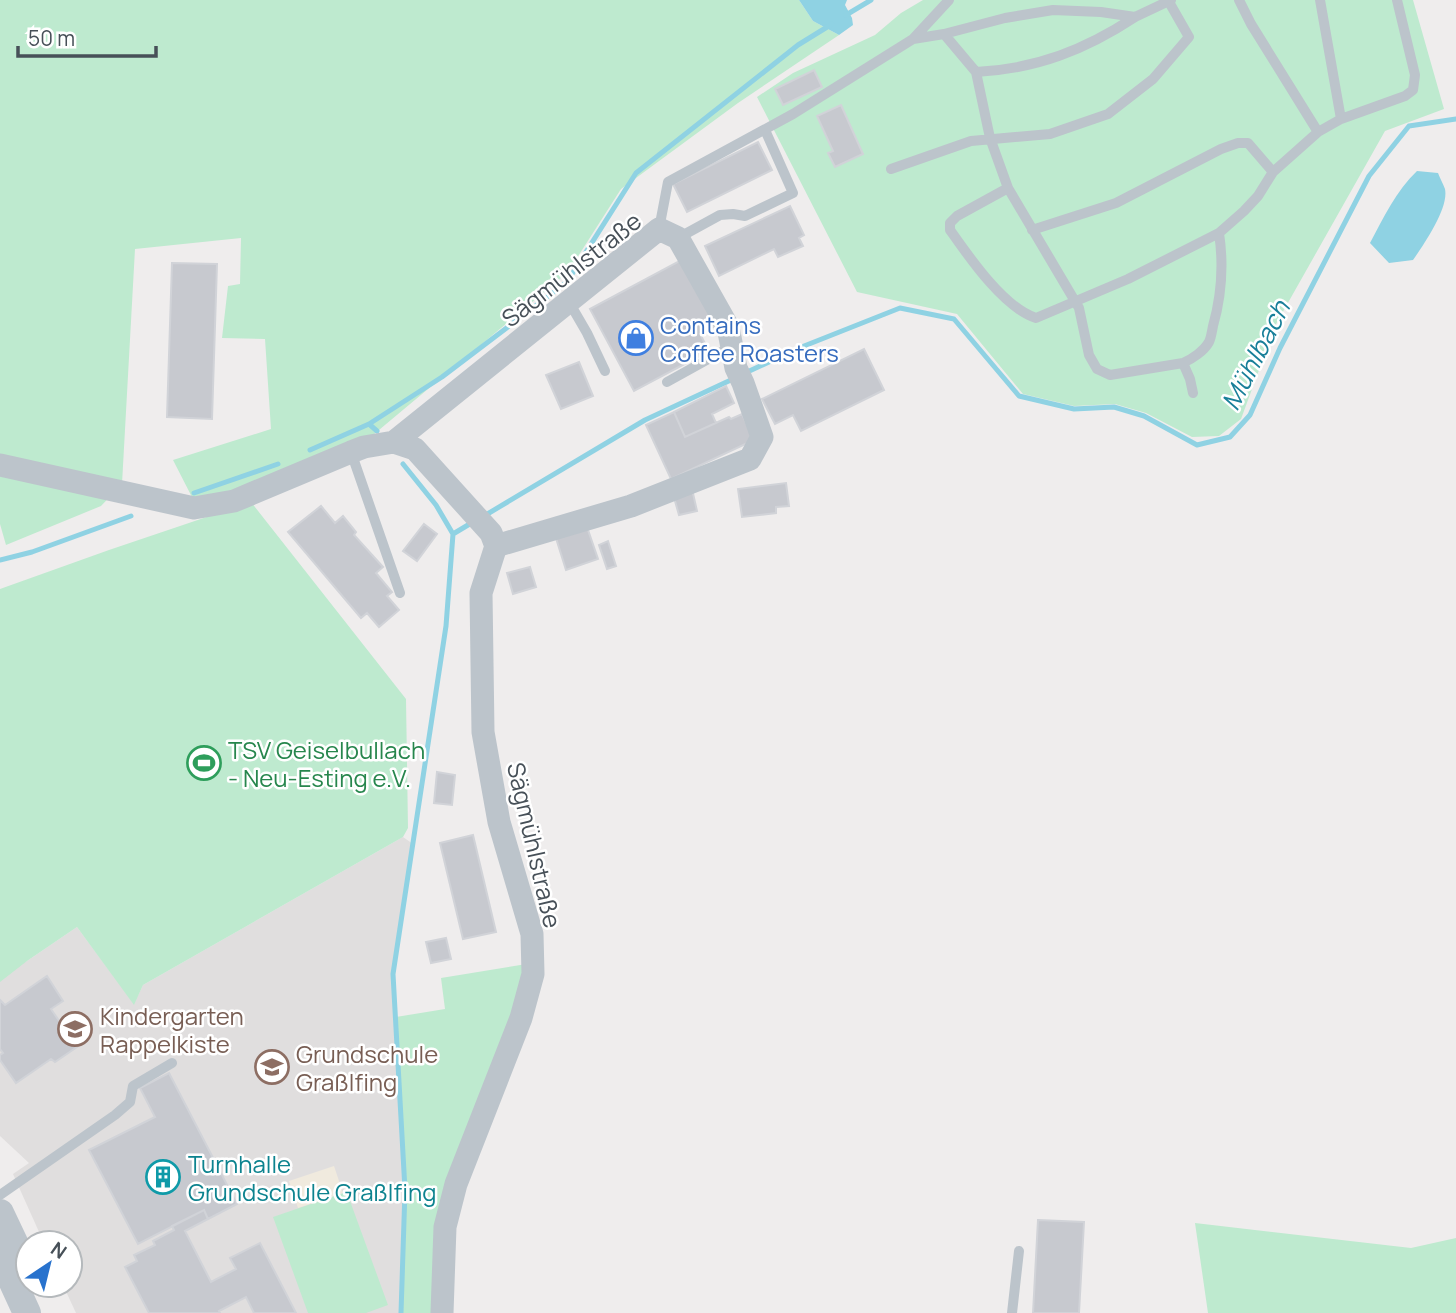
<svg xmlns="http://www.w3.org/2000/svg" width="1456" height="1313" font-family="Manrope,sans-serif">
<style>
.education{fill:#e0dede}
.green{fill:#beeacf}
.sand{fill:#f0eade}
.water{fill:#8fd2e3}
.lines{fill:none;stroke-linecap:round;stroke-linejoin:round}
.stream{stroke:#8fd2e3;stroke-width:5}
.building{fill:#c7c9cf;stroke:#d1d3d8;stroke-width:2}
.service{stroke:#bcc4cb;stroke-width:10}
.minor{stroke:#bcc4cb;stroke-width:23}
.tertiary{stroke:#bcc4cb;stroke-width:28}
.labels{text-anchor:middle;dominant-baseline:central;stroke-width:5;stroke-linejoin:round;paint-order:stroke}
.street-label{font-size:24px;fill:#475058;stroke:#fff}
.shop-label{font-size:24px;fill:#366cbe;stroke:#fff;text-anchor:start}
.leisure-label{font-size:24px;fill:#27864d;stroke:#fff;text-anchor:start}
.education-label{font-size:24px;fill:#785e54;stroke:#fff;text-anchor:start}
.culture-label{font-size:24px;fill:#0d838f;stroke:#fff;text-anchor:start}
.water-label{font-size:26px;font-style:italic;fill:#187f99;stroke:#fff}
</style>
<rect width="100%" height="100%" fill="#efeded"/>
<path class="education" d="M 403,837 L 413,844 L 393,974 L 405,1190 L 401,1313 L 76,1313 L 63,1285 L 70,1285 L 70,1243 L 44,1243 L 13,1174 L 29,1163 L 0,1136 L 0,971 L 27,961 L 77,927 L 134,1004 L 143,985 Z"/>
<path class="green" d="M 0,0 L 799,0 L 813,21 L 839,35 L 738,103 L 621,189 L 568,272 L 367,440 L 258,487 L 195,503 L 173,460 L 271,429 L 265,339 L 222,338 L 228,286 L 240,284 L 241,238 L 135,249 L 122,484 L 101,506 L 6,545 L 0,524 Z
M 923,0 L 1413,0 L 1444,109 L 1385,131 L 1276,324 L 1241,419 L 1219,436 L 1192,437 L 1146,413 L 1115,404 L 1074,406 L 1023,394 L 957,314 L 857,292 L 757,97 L 793,73 L 875,35 L 901,13 Z
M 251,502 L 406,699 L 408,828 L 403,837 L 143,985 L 134,1005 L 77,927 L 27,961 L 0,982 L 0,589 L 109,550 Z
M 533,963 L 456,1184 L 442,1313 L 401,1313 L 405,1190 L 396,1017 L 445,1009 L 441,978 Z
M 346,1190 L 388,1305 L 366,1313 L 308,1313 L 273,1217 L 343,1193 Z
M 1195,1223 L 1411,1248 L 1456,1238 L 1456,1313 L 1208,1313 Z"/>
<path class="sand" d="M 334,1166 L 343,1193 L 298,1208 L 289,1181 Z"/>
<path class="water" d="M 799,0 L 847,0 L 845,5 L 852,18 L 853,25 L 839,35 L 813,21 Z
M 1417,171 L 1438,173 C 1440,178 1443,184 1445,189 C 1449,208 1424,244 1413,260 L 1389,263 L 1370,243 C 1384,217 1396,191 1417,171 Z"/>
<g class="lines">
<path class="stream" d="M 846,15 L 871,0
M 745,373 L 799,348 L 900,308 L 954,319 L 1019,396 L 1074,409 L 1114,407 L 1144,416 L 1197,445 L 1230,437 L 1250,415 L 1280,348 L 1369,176 L 1409,126 L 1456,119
M 377,431 L 369,424 L 442,377 L 567,282 L 636,173 L 798,45 L 832,24
M 310,450 L 369,424
M 194,493 L 278,464
M 484,516 L 645,420 L 733,379
M 453,534 L 473,522
M 0,560 L 32,552 L 131,516
M 401,1313 L 405,1190 L 393,974 L 446,626 L 453,534 L 436,505 L 403,464"/>
</g>
<path class="building" d="M 814,70 L 822,87 L 783,105 L 775,89 Z
M 841,105 L 863,154 L 835,167 L 828,153 L 833,151 L 817,116 Z
M 758,142 L 772,170 L 687,212 L 673,184 Z
M 790,206 L 804,235 L 799,238 L 803,246 L 778,257 L 774,249 L 719,276 L 705,246 Z
M 685,258 L 720,323 L 700,334 L 709,351 L 634,391 L 590,309 Z
M 172,263 L 217,264 L 212,419 L 167,417 Z
M 864,349 L 884,390 L 801,431 L 793,415 L 775,424 L 762,399 Z
M 579,362 L 593,396 L 561,409 L 546,375 Z
M 726,386 L 734,403 L 712,414 L 716,423 L 685,437 L 674,412 Z
M 674,412 L 685,437 L 729,417 L 731,419 L 742,414 L 754,440 L 671,479 L 646,425 Z
M 786,483 L 789,506 L 776,507 L 776,513 L 742,517 L 738,489 Z
M 692,489 L 697,511 L 679,515 L 673,494 Z
M 321,506 L 335,523 L 343,516 L 356,532 L 354,535 L 383,567 L 376,573 L 392,592 L 387,596 L 399,610 L 379,627 L 367,613 L 361,618 L 288,532 Z
M 424,524 L 437,534 L 417,561 L 403,551 Z
M 587,527 L 598,559 L 566,570 L 556,538 Z
M 608,541 L 616,566 L 607,569 L 599,545 Z
M 530,567 L 536,587 L 513,594 L 507,573 Z
M 437,772 L 455,775 L 452,805 L 434,803 Z
M 473,835 L 496,932 L 463,939 L 440,843 Z
M 446,938 L 451,959 L 431,963 L 426,942 Z
M 47,976 L 63,1001 L 51,1009 L 77,1047 L 55,1062 L 51,1059 L 16,1083 L 0,1060 L 0,1055 L 3,1053 L 0,1049 L 0,1000 L 5,1005 Z
M 169,1073 L 237,1204 L 208,1219 L 204,1210 L 138,1244 L 89,1150 L 155,1117 L 140,1088 Z
M 204,1210 L 208,1219 L 185,1231 L 211,1282 L 236,1269 L 230,1258 L 260,1243 L 296,1313 L 254,1313 L 246,1297 L 219,1311 L 220,1313 L 149,1313 L 125,1267 L 137,1261 L 134,1255 L 155,1245 L 153,1241 L 174,1230 L 172,1226 Z
M 1038,1220 L 1084,1222 L 1079,1313 L 1033,1313 Z"/>
<g class="lines">
<path class="service" d="M 1239,0 L 1251,24 L 1318,132 L 1341,119 L 1320,0
M 944,34 L 1005,18 L 1053,10 L 1101,12 L 1135,17 L 1171,0
M 913,39 L 944,34 L 976,72 L 990,138 L 1008,188 L 1079,308 L 1089,355 L 1097,369 L 1110,375 L 1183,363 L 1190,379 L 1193,393
M 976,72 C 1036,69 1085,50 1135,17
M 1341,119 L 1405,96 L 1413,90 L 1415,75 L 1397,0
M 891,169 L 971,141 L 1050,134 L 1108,114 L 1153,79 L 1189,37 L 1169,2
M 1008,188 L 957,216 L 950,223 L 950,230 C 969,257 1004,308 1036,318 L 1128,279 L 1219,233 L 1244,211 L 1258,196 L 1273,172 L 1318,132
M 659,229 L 668,182 L 793,114 L 913,39 L 949,0
M 1032,230 L 1116,203 L 1221,149 L 1238,143 L 1248,143 L 1273,172
M 678,238 L 720,215 L 733,214 L 745,216 L 793,193 L 765,130
M 569,302 L 587,333 L 605,371
M 1183,363 C 1192,359 1204,351 1209,342 C 1211,338 1212,331 1213,326 C 1222,294 1224,266 1219,233
M 667,382 L 732,346
M 351,452 L 400,593
M 0,1195 L 115,1115 L 130,1102 L 133,1086 L 172,1063
M 1012,1313 L 1019,1251"/>
<path class="minor" d="M 394,442 L 415,449 L 491,533 L 496,546 L 481,593 L 483,732 L 499,822 L 532,934 L 533,974 L 521,1018 L 456,1184 L 445,1227 L 442,1313
M 0,465 L 194,508 L 234,501 L 351,452 L 364,447 L 394,442 L 659,229 L 678,238 L 728,327 L 736,368 L 743,383 L 762,437 L 750,459 L 631,506 L 496,546"/>
<path class="tertiary" d="M 0,1213 L 28,1272
M 0,1254 L 27,1313"/>
</g>
<defs>
<g id="shop-ring" transform="scale(1.75)"><circle r="9.5" fill="#fff" stroke="#3f7fe0" stroke-width="1.5"/><path d="M-5-2.5h2.3a2.7 3.5 0 0 1 5.4 0H5L5.5 6h-11ZM-1.5-2.5h3a1.5 2.3 0 0 0-3 0Z" fill="#3f7fe0"/></g>
<g id="stadium-ring" transform="scale(1.75)"><circle r="9.5" fill="#fff" stroke="#2e9e5b" stroke-width="1.5"/><path d="M0-5a6.5 5 0 1 0 0 10a6.5 5 0 1 0 0-10ZM-3.5-1.8h7v3.6h-7Z" fill="#2e9e5b"/></g>
<g id="school-ring" transform="scale(1.75)"><circle r="9.5" fill="#fff" stroke="#8d6e63" stroke-width="1.5"/><path d="M0-5L7-2L0 1L-7-2ZM-4 1L0 2.5L4 1V4Q0 6-4 4Z" fill="#8d6e63"/></g>
<g id="building-ring" transform="scale(1.75)"><circle r="9.5" fill="#fff" stroke="#0f9aa8" stroke-width="1.5"/><path d="M-4-6H4V6H1V3H-1V6H-4ZM-2.5-4.3h1.7v1.8h-1.7ZM.8-4.3h1.7v1.8H.8ZM-2.5-1h1.7V.8h-1.7ZM.8-1h1.7V.8H.8Z" fill="#0f9aa8"/></g>
</defs>
<g fill-rule="evenodd">
<use href="#shop-ring" x="636" y="338"/>
<use href="#stadium-ring" x="204" y="763"/>
<use href="#school-ring" x="75" y="1029"/>
<use href="#school-ring" x="272" y="1067"/>
<use href="#building-ring" x="163" y="1177"/>
</g>
<g class="labels">
<g class="street-label">
<text transform="translate(571 269) rotate(-38)">Sägmühlstraße</text>
<text transform="translate(535 845) rotate(77)">Sägmühlstraße</text>
</g>
<g class="shop-label">
<text x="660" y="324">Contains<tspan x="660" dy="28">Coffee Roasters</tspan></text>
</g>
<g class="leisure-label">
<text x="228" y="749">TSV Geiselbullach<tspan x="228" dy="28">- Neu-Esting e.V.</tspan></text>
</g>
<g class="education-label">
<text x="100" y="1015">Kindergarten<tspan x="100" dy="28">Rappelkiste</tspan></text>
<text x="296" y="1053">Grundschule<tspan x="296" dy="28">Graßlfing</tspan></text>
</g>
<g class="culture-label">
<text x="188" y="1163">Turnhalle<tspan x="188" dy="28">Grundschule Graßlfing</tspan></text>
</g>
<g class="water-label">
<text transform="translate(1255 355) rotate(-63)">Mühlbach</text>
</g>
</g>
<g transform="translate(49 1264) rotate(35)"><circle r="33" fill="#ffffff" stroke="#b5b9bc" stroke-width="2"/>
<path d="M0-5L12 26L0 18L-12 26Z" fill="#2872cd"/>
<text y="-10" font-size="19" font-weight="bold" text-anchor="middle" fill="#475058">N</text>
</g>
<path d="M18 46v10h138v-10" fill="none" stroke="#475058" stroke-width="3.5"/>
<text x="28" y="46" font-size="21" fill="#475058" stroke="#ffffff" stroke-width="5" paint-order="stroke">50 m</text>
</svg>
